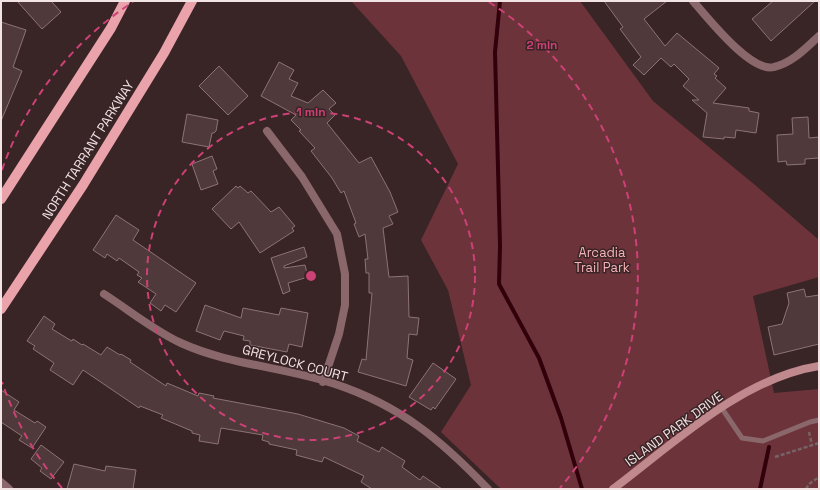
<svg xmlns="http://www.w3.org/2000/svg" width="820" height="490" font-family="'Space Grotesk',sans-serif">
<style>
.green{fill:#6d333b}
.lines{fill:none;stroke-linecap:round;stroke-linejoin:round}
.stream{stroke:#31000b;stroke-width:4}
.building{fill:#50393b;stroke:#8d7375}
.path{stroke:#766365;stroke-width:2.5;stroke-dasharray:4 2;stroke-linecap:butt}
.lane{stroke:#8a676a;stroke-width:5}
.street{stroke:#8a676a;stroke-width:8}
.secondary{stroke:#c0898e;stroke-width:8}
.primary{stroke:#eaa3aa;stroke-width:10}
.ring{fill:none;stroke:#cc4176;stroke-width:2;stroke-dasharray:7 5}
.labels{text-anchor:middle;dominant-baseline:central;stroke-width:3;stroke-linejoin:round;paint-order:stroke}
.street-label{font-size:13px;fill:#f2e3e4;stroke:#392426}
.park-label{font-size:13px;fill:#f5b3b9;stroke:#392426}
.centre{fill:#cc4176;stroke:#392426;stroke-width:2}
.ring-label{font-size:12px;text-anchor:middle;font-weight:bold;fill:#cc4176;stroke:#392426;stroke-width:3;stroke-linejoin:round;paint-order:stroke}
</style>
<rect width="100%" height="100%" fill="#392426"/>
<path class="green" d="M 351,1 L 580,1 L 653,101 L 755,185 L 819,240 L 819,277 L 753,296 L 774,393 L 819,389 L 819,489 L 501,489 L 441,432 L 471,385 L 448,290 L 421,240 L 458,164 L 401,56 Z"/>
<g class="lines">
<path class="stream" d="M 500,1 L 495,52 L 500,246 L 499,284 L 539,358 L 561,418 L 582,489
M 760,489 L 769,447"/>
</g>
<path class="building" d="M 17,1 L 51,1 L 61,12 L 42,29 Z
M 604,1 L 667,1 L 644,19 L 665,46 L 677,33 L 719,68 L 714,74 L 717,76 L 715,78 L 726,88 L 713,103 L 749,108 L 749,111 L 759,113 L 756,133 L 736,130 L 735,138 L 724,137 L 724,139 L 703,137 L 707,113 L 692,100 L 699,100 L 683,86 L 689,79 L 674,64 L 671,67 L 661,58 L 644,75 L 633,65 L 641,57 L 620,29 L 623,27 Z
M 773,1 L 815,1 L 771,41 L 752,19 Z
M 1,22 L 26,30 L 13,67 L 22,71 L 1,121 Z
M 279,62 L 294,70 L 289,79 L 298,83 L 291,96 L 308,103 L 323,90 L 336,103 L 329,109 L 335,115 L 327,123 L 359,163 L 371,157 L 390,192 L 398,212 L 389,216 L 393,224 L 383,228 L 389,277 L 408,276 L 409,317 L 419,318 L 417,335 L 409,334 L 407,358 L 413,360 L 406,386 L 358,372 L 362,359 L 366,360 L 372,293 L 369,293 L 369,273 L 366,273 L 365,259 L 368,259 L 365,234 L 359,237 L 354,224 L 356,223 L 344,191 L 341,193 L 332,178 L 311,151 L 315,148 L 299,131 L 301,130 L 291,120 L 296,115 L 261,96 Z
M 219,66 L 248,96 L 228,115 L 199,86 Z
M 187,114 L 218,120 L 216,131 L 214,133 L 212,133 L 209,147 L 182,142 Z
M 808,117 L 809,138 L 819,137 L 819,158 L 805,159 L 805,164 L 787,165 L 786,161 L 778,162 L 777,135 L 793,134 L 792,118 Z
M 212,156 L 217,169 L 213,171 L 218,184 L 201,190 L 192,164 Z
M 236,186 L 238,188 L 240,186 L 248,193 L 251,191 L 271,212 L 279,207 L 295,226 L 292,228 L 294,231 L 260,253 L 239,222 L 231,229 L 212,209 Z
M 116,215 L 139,230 L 133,240 L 196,283 L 176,312 L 165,305 L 161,311 L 150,303 L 156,294 L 138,282 L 142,278 L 137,275 L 139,272 L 119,258 L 117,261 L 107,254 L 105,258 L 93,250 Z
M 304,247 L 307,257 L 284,266 L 284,268 L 305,265 L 308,277 L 288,283 L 290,291 L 283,294 L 271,258 Z
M 804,289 L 806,297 L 819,295 L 819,344 L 774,355 L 768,327 L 782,324 L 789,303 L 787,293 Z
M 205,305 L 241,318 L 243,308 L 279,315 L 281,308 L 308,313 L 302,347 L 289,344 L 287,352 L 250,345 L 250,341 L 243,340 L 244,336 L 224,331 L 220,340 L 196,331 Z
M 44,316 L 55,324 L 52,329 L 70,340 L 72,341 L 73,339 L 82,345 L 83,344 L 101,355 L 107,347 L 120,355 L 121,354 L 131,360 L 130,362 L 166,386 L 167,383 L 198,396 L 199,393 L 214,396 L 213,398 L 298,414 L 344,428 L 359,436 L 357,441 L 379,452 L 382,447 L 405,461 L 402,467 L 420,480 L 423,476 L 442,489 L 372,489 L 361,482 L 364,476 L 324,457 L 322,462 L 296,455 L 297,450 L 269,444 L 269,442 L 262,440 L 263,435 L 221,428 L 218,444 L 199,441 L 200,435 L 192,433 L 192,431 L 161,418 L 163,415 L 140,406 L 139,408 L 83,370 L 73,385 L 50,370 L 54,363 L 33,349 L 35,346 L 27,341 Z
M 433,363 L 456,379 L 435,409 L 433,407 L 431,410 L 409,397 Z
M 1,390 L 19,402 L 14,410 L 35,423 L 37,421 L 46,427 L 32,448 L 19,440 L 22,436 L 1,422 Z
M 41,445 L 64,462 L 51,479 L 40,471 L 42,468 L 31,459 Z
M 74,464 L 105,471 L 106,466 L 136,470 L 133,489 L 67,489 Z"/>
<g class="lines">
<path class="path" d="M 809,432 L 812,445
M 775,457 L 819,443
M 806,489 L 809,484 L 819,477"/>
<path class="lane" d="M 721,407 L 742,438 L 763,441 L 810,422 L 819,420"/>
<path class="street" d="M 693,1 C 707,17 751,73 774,67 C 792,63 806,48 819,36
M 267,131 L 302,177 L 337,234 L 345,274 L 345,305 L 339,334 L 323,382
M 104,294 C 129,310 153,330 181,343 C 229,365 285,367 335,384 C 401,406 441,440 488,489
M 1,482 L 9,489"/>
<path class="secondary" d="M 613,489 C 673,444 742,378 819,366"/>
<path class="primary" d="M 1,199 L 111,28 L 125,1
M 1,309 L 83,185 L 164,53 L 192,1"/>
</g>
<g class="ring">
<circle cx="311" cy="276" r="164"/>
<path d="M62 488A327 327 0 0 1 2 382M2 170A327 327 0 0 1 133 2M489 2A327 327 0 0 1 560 488"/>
</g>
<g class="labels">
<g class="street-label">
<text transform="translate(88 150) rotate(-58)">NORTH TARRANT PARKWAY</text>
<text transform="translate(295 363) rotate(15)">GREYLOCK COURT</text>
<text transform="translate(674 429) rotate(-36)">ISLAND PARK DRIVE</text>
</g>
<g class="park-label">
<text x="602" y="252">Arcadia<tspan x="602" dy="15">Trail Park</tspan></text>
</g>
</g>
<circle cx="311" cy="276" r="6" class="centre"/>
<g class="ring-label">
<text x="542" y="49">2 min</text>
<text x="311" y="116">1 min</text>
</g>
<rect width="820" height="490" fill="none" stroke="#f2e3e4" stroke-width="4"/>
</svg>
